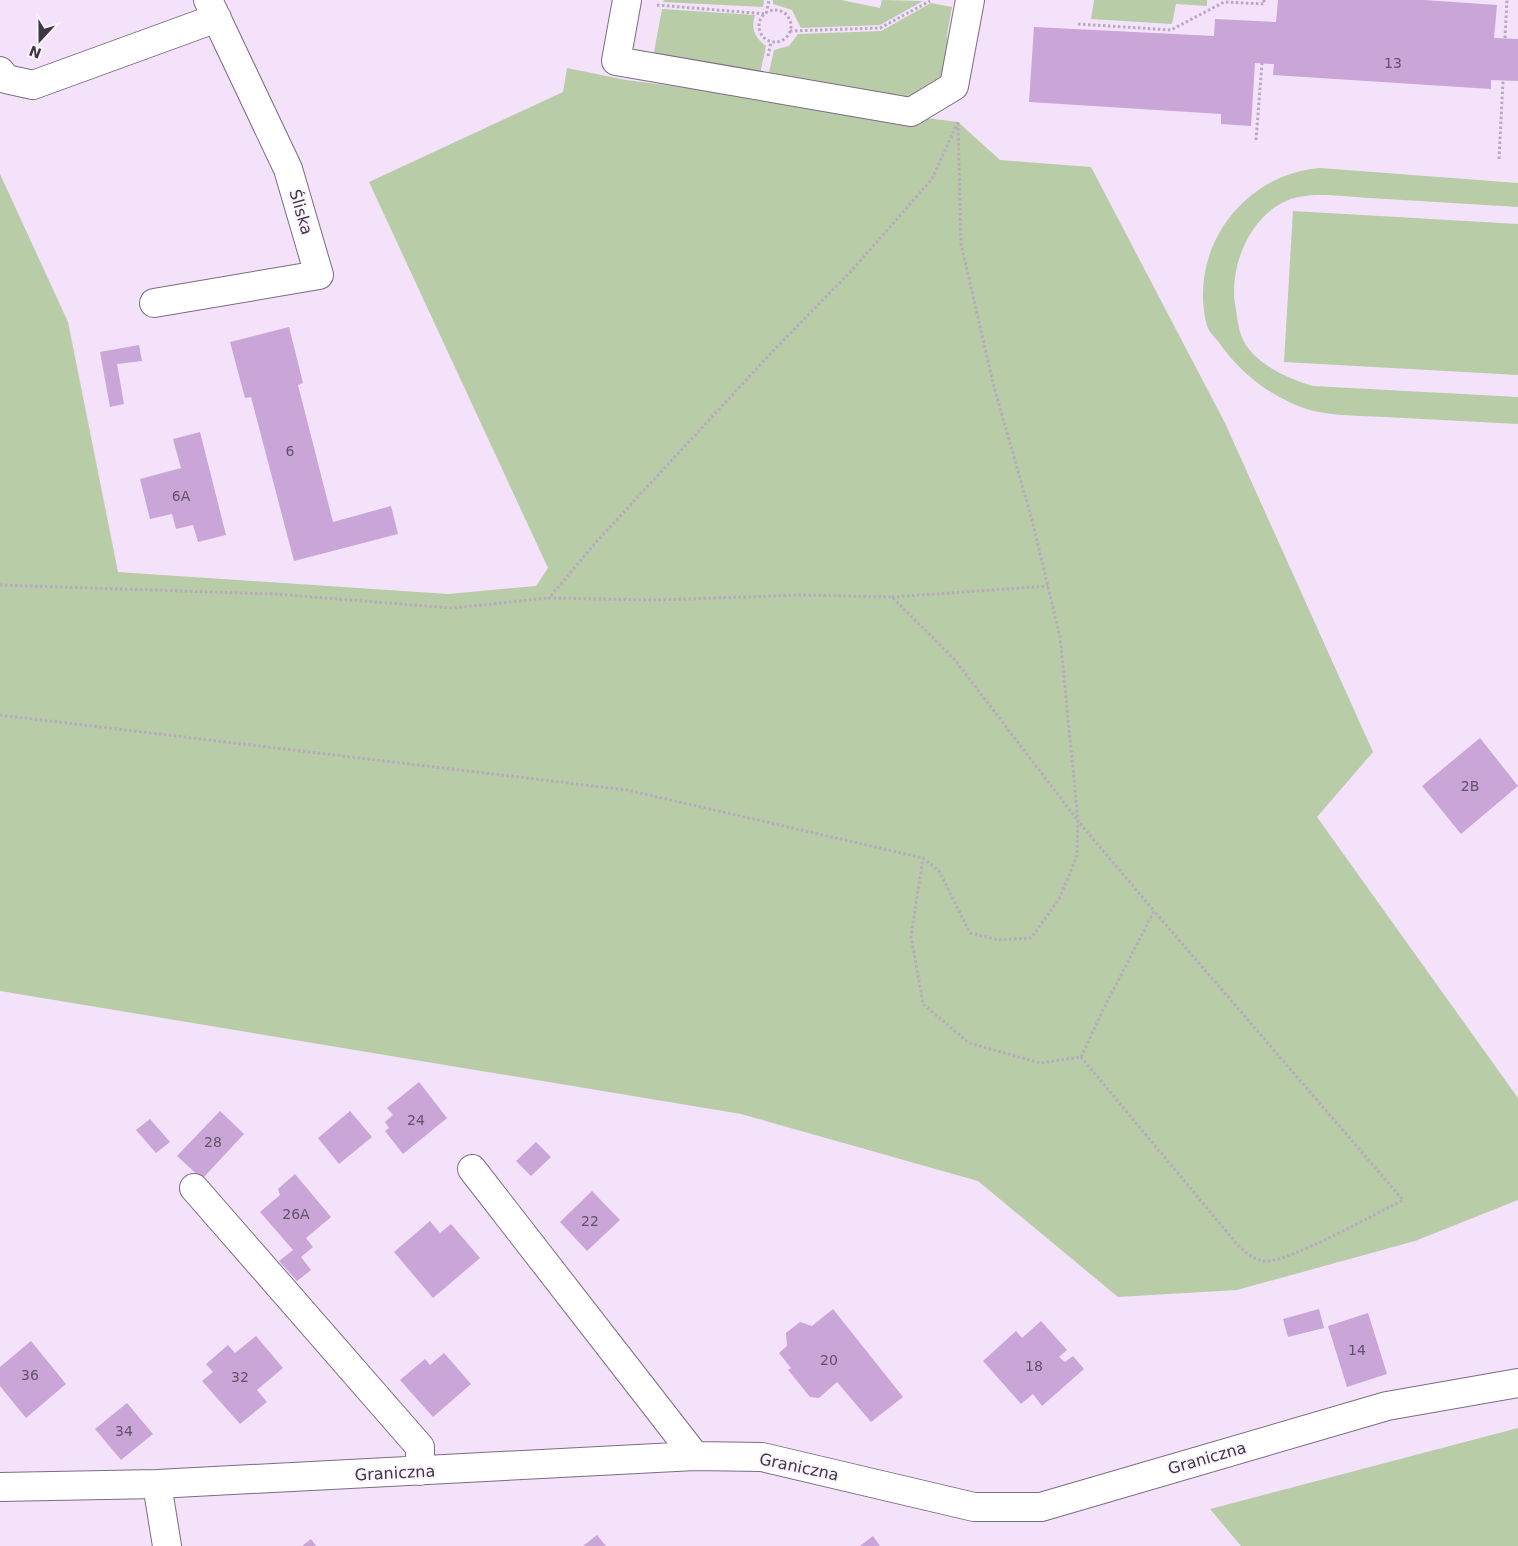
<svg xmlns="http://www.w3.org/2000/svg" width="1518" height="1546" font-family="'DejaVu Sans',sans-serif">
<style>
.green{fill:#b8cca7}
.building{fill:#c9a5d8}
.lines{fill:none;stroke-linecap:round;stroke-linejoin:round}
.minor-casing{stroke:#7b6c82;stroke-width:30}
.path{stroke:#b8aabe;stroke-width:3;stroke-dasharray:2.5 2.5;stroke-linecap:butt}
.minor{stroke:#fff;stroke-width:28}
.labels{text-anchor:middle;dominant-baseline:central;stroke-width:4;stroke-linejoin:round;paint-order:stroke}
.number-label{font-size:14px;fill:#615267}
.street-label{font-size:16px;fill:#3e3741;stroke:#fbf4fe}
</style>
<rect width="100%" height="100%" fill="#f4e2fb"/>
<path class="green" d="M 664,0 L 764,0 L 763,7 L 663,2 Z
M 773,0 L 841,0 L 880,8 L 882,0 L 923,1 L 880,25 L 801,28 L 792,10 L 773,4 Z
M 1094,0 L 1207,0 L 1207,6 L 1176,4 L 1172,24 L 1091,19 Z
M 931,3 L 952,7 L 947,35 L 948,77 L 908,101 L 768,77 L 774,50 L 789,46 L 798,34 L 881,31 Z
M 662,9 L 755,15 C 751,29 754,37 766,46 L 760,74 L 657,55 L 654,52 Z
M 567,68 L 626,80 L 958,122 L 1000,160 L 1091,167 L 1225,423 L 1373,752 L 1317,817 L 1518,1098 L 1518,1200 L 1415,1241 L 1237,1290 L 1118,1297 L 978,1181 L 741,1114 L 0,991 L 0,174 L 68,322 L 118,572 L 448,594 L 536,586 L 548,568 L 369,182 L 563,92 Z
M 1320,168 L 1518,183 L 1518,207 C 1469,204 1420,201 1370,198 C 1348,197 1313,191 1291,199 C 1250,213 1227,269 1236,309 C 1237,317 1238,327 1241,335 C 1251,363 1287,378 1313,386 L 1518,397 L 1518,424 C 1474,422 1430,419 1385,417 C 1353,415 1318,417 1289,402 C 1260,388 1236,368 1218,341 C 1214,337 1209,331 1207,326 C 1187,250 1243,174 1320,168 Z
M 1293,211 L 1518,224 L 1518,375 L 1284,362 Z
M 1518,1428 L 1518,1546 L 1241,1546 L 1210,1509 Z"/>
<path class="building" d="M 1278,0 L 1424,0 L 1497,5 L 1494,38 L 1518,39 L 1518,81 L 1491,80 L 1491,89 L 1273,75 L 1274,64 L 1255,63 L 1251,126 L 1221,124 L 1221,114 L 1029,102 L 1034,27 L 1214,36 L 1215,19 L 1276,22 Z
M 289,327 L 303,383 L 298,385 L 333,522 L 391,506 L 398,534 L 294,561 L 251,397 L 245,398 L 230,342 Z
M 139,345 L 142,361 L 117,364 L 124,404 L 110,407 L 100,352 Z
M 200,432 L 226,535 L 198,542 L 193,525 L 176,529 L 172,514 L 150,519 L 140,479 L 181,468 L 173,439 Z
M 1480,738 L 1518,786 L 1461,834 L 1422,786 Z
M 419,1082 L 447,1118 L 403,1154 L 385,1131 L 389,1128 L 385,1122 L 393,1115 L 387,1108 Z
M 220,1111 L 244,1134 L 202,1179 L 177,1156 Z
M 350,1111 L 372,1137 L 339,1164 L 318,1138 Z
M 150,1119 L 170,1142 L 156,1153 L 136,1130 Z
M 536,1142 L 551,1157 L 531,1176 L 516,1161 Z
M 295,1174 L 331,1217 L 306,1238 L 313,1247 L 301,1257 L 311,1270 L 297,1281 L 279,1261 L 293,1250 L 260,1212 L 280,1195 L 278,1189 Z
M 592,1191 L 620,1220 L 587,1251 L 560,1222 Z
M 430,1221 L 440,1233 L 451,1224 L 480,1258 L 433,1298 L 394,1252 Z
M 833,1309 L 903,1397 L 871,1422 L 837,1382 L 819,1398 L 810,1397 L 788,1370 L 791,1368 L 779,1353 L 787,1346 L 786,1333 L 800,1322 L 812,1326 Z
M 1319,1309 L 1324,1328 L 1288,1337 L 1283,1319 Z
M 1368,1313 L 1387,1374 L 1347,1387 L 1328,1326 Z
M 1041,1321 L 1067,1350 L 1059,1357 L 1065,1362 L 1073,1356 L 1084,1369 L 1042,1406 L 1033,1394 L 1021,1404 L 983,1361 L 1016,1331 L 1022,1338 Z
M 256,1336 L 283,1368 L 257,1390 L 267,1402 L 240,1424 L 202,1381 L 213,1372 L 206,1364 L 228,1345 L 235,1353 Z
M 31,1341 L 66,1384 L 26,1418 L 0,1386 L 0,1367 Z
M 444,1353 L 471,1384 L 433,1417 L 400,1380 L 425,1359 L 430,1365 Z
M 127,1403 L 153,1434 L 121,1460 L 95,1429 Z
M 597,1535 L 606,1546 L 583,1546 Z
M 873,1536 L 880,1546 L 860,1546 Z
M 311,1539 L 316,1546 L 302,1546 Z"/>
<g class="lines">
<g class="minor-casing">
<path id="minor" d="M 627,0 L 616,61 L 911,112 L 954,86 L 970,0
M 0,71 L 6,79 L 33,85 L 217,18
M 154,303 L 319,275 L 288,169 L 208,0
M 472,1169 L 695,1456
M 194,1188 L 420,1447 L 420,1471
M 157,1484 L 167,1546
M 0,1487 L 157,1484 L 695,1456 L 762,1457 L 974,1507 L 1041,1507 L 1387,1406 L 1518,1383"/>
</g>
<path class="path" d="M 657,5 L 766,14 L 769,0
M759 26a16 16 0 1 1 32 0a16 16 0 1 1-32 0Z
M 1078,24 L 1171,30 L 1224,2 L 1264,4 L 1264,0
M 790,31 L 880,28 L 930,1
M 1505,38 L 1507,0
M 768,56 L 771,42
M 958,122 L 932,179 L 854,268 L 772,352 L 597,541 L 549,598 L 656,600 L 802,595 L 892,597 L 955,660 L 1078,821
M 958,123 L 961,244 L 994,387 L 1032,520 L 1060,637 L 1078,820
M 1256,140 L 1262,63
M 1499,159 L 1503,81
M 0,585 L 274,594 L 452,608 L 549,598
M 892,597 L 1048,586
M 0,715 L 627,790 L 923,858 L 939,871 L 970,933 L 999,940 L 1031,938 L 1059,899 L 1077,856 L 1078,821 L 1154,911 L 1103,1010 L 1081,1057 L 1040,1063 L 969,1043 L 923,1004 L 911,936 L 923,858
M 1081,1057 L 1237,1244 C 1245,1252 1254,1261 1266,1261 C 1287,1263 1379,1212 1403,1200 L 1154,911"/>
<use href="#minor" class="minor"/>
</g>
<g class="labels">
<g class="number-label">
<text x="1393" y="63">13</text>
<text x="290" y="451">6</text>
<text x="181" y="496">6A</text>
<text x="1470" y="786">2B</text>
<text x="416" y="1120">24</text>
<text x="213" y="1142">28</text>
<text x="296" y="1214">26A</text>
<text x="590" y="1221">22</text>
<text x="1357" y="1350">14</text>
<text x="829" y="1360">20</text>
<text x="1034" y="1366">18</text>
<text x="30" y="1375">36</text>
<text x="240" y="1377">32</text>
<text x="124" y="1431">34</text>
</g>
<g class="street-label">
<text transform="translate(301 212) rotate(74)">Śliska</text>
<text transform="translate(1207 1458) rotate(-16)">Graniczna</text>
<text transform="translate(799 1467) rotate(12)">Graniczna</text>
<text transform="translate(395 1473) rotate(-3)">Graniczna</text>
</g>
</g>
<g transform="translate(40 40) rotate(201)" stroke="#fbf4fe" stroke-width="4" paint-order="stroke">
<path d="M0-4L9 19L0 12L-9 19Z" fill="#3e3741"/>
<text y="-8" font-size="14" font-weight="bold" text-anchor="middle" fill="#3e3741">N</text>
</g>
</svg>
